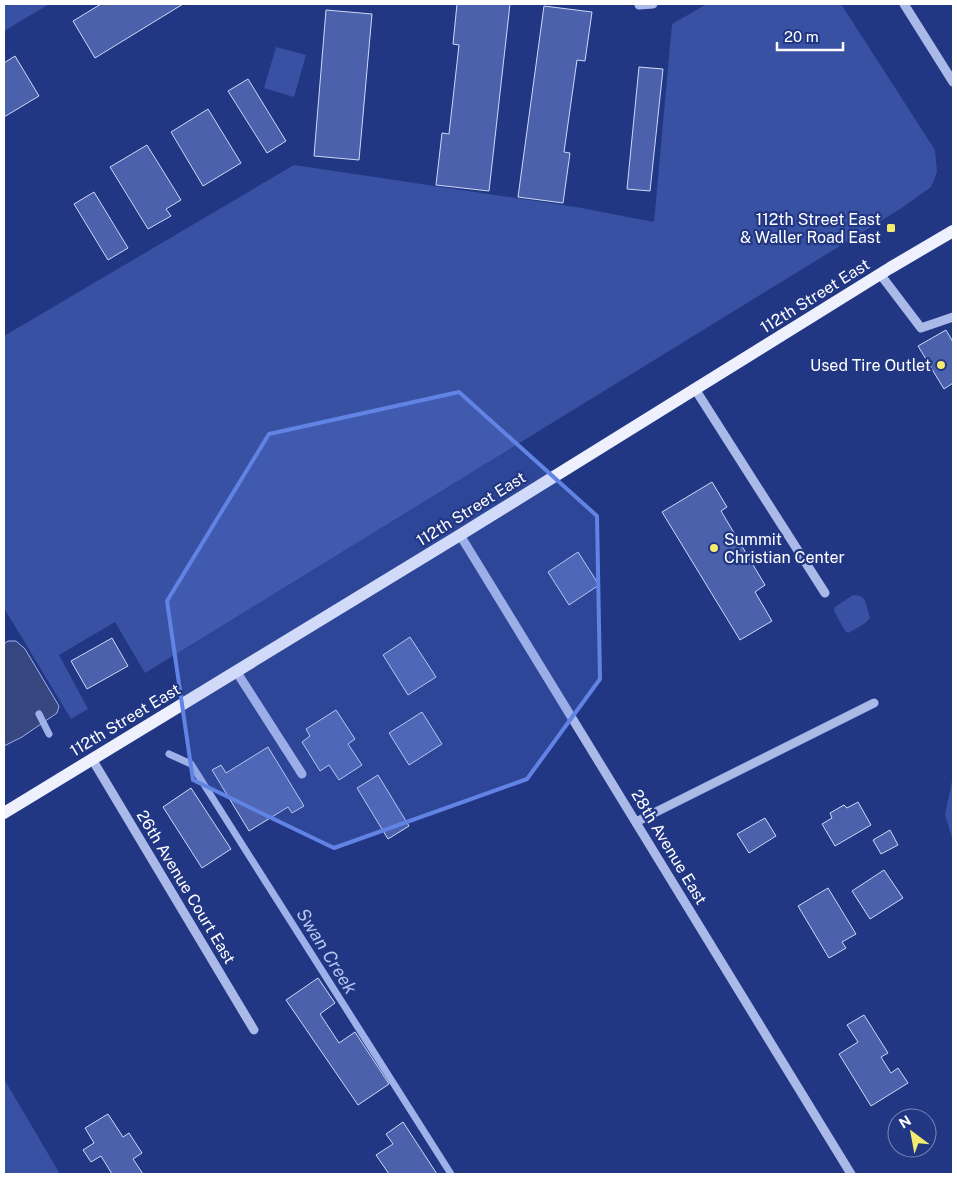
<svg xmlns="http://www.w3.org/2000/svg" width="957" height="1178" font-family="'Public Sans',sans-serif">
<style>
.green{fill:#3951a3}
.water{fill:#384680;stroke:#9fb1e9}
.lines{fill:none;stroke-linecap:round;stroke-linejoin:round}
.stream{stroke:#9fb1e9;stroke-width:7}
.building{fill:#4b61ac;stroke:#cfd8f6}
.minor{stroke:#abb9e8;stroke-width:9}
.major{stroke:#eef0fe;stroke-width:12}
.marked{fill:#6183e4;fill-opacity:0.2;stroke:#6183e4;stroke-width:4;stroke-linejoin:round}
.poi-dot{fill:#f4ec6d;stroke:#223784;stroke-width:2}
.labels{text-anchor:middle;dominant-baseline:central;stroke-width:4.5;stroke-linejoin:round;paint-order:stroke}
.poi-label{font-size:16px;fill:#fff;stroke:#223784;text-anchor:end}
.street-label{font-size:16px;fill:#fff;stroke:#223784}
.water-label{font-size:18px;font-style:italic;fill:#b6c4f0;stroke:#223784}
</style>
<rect width="100%" height="100%" fill="#223784"/>
<path class="green" d="M 6,4 L 49,4 L 4,31 L 4,5 Z
M 707,4 L 841,4 L 935,150 L 937,172 L 931,187 L 900,209 L 145,673 L 115,622 L 59,655 L 88,709 L 71,719 L 4,608 L 4,336 L 294,165 L 576,207 L 654,222 L 672,24 Z
M 276,47 L 306,55 L 294,97 L 264,88 Z
M 853,595 L 861,596 L 865,600 L 870,618 L 864,624 L 848,633 L 845,631 L 834,611 L 835,607 Z
M 953,776 L 953,841 L 945,815 Z
M 4,1079 L 60,1174 L 4,1174 Z"/>
<path class="water" d="M 8,641 L 16,641 L 25,649 L 59,706 L 57,713 L 22,737 L 4,746 L 4,644 Z"/>
<g class="lines">
<path class="stream" d="M 39,714 L 49,734
M 169,754 L 191,764 L 451,1174"/>
</g>
<path class="building" d="M 101,4 L 183,4 L 95,58 L 73,21 Z
M 457,4 L 510,4 L 489,191 L 436,185 L 442,133 L 449,134 L 459,45 L 453,44 Z
M 544,6 L 592,12 L 585,61 L 577,60 L 564,152 L 570,153 L 563,203 L 518,197 Z
M 326,10 L 372,14 L 359,160 L 314,156 Z
M 15,56 L 39,96 L 4,117 L 4,63 Z
M 639,67 L 663,69 L 650,191 L 627,189 Z
M 248,79 L 286,141 L 267,153 L 228,91 Z
M 208,109 L 241,163 L 203,186 L 171,132 Z
M 147,145 L 181,200 L 166,209 L 171,216 L 148,229 L 110,167 Z
M 94,192 L 128,248 L 108,260 L 74,204 Z
M 946,330 L 953,342 L 953,383 L 944,389 L 918,346 Z
M 712,482 L 727,507 L 721,511 L 765,585 L 755,592 L 772,621 L 740,640 L 662,512 Z
M 578,552 L 599,585 L 569,605 L 548,572 Z
M 410,637 L 436,677 L 408,695 L 383,655 Z
M 112,638 L 128,666 L 87,689 L 71,661 Z
M 336,710 L 355,739 L 348,744 L 362,765 L 339,780 L 329,765 L 320,771 L 302,742 L 310,736 L 306,729 Z
M 422,712 L 442,744 L 409,765 L 389,733 Z
M 268,747 L 304,806 L 292,813 L 288,807 L 249,831 L 212,770 L 221,765 L 226,773 Z
M 378,775 L 409,826 L 388,839 L 357,788 Z
M 191,788 L 231,849 L 202,868 L 163,807 Z
M 858,802 L 871,825 L 835,846 L 822,824 L 832,818 L 830,813 L 844,805 L 847,808 Z
M 765,818 L 776,836 L 749,853 L 737,834 Z
M 890,830 L 898,845 L 881,854 L 873,840 Z
M 884,870 L 903,898 L 870,919 L 852,891 Z
M 828,888 L 856,934 L 842,942 L 846,948 L 829,958 L 798,906 Z
M 318,978 L 335,1003 L 320,1014 L 339,1043 L 355,1032 L 389,1084 L 358,1105 L 286,1000 Z
M 864,1015 L 888,1053 L 881,1057 L 891,1073 L 898,1068 L 908,1083 L 871,1106 L 839,1054 L 858,1042 L 847,1025 Z
M 108,1114 L 123,1137 L 129,1133 L 142,1153 L 133,1159 L 143,1174 L 112,1174 L 101,1156 L 91,1162 L 83,1150 L 94,1143 L 85,1128 Z
M 403,1122 L 437,1174 L 389,1174 L 376,1155 L 393,1144 L 386,1134 Z"/>
<g class="lines">
<path class="minor" d="M 904,4 L 953,82
M 639,5 L 653,4
M 880,274 L 921,328 L 953,317
M 695,389 L 825,593
M 460,535 L 851,1174
M 236,671 L 302,774
M 92,759 L 254,1030
M 636,822 L 874,703"/>
<path class="major" d="M 4,813 L 460,535 L 890,268 L 953,231"/>
</g>
<path class="marked" d="M 459,392 L 597,516 L 600,679 L 527,779 L 334,848 L 193,780 L 167,601 L 269,434 Z"/>
<g class="poi-dot">
<rect x="886" y="223" width="10" height="10" rx="2.5"/>
<circle cx="941" cy="365" r="5"/>
<circle cx="714" cy="548" r="5"/>
</g>
<g class="labels">
<g class="poi-label">
<text x="881" y="219">112th Street East<tspan x="881" dy="18">&amp; Waller Road East</tspan></text>
<text x="931" y="365">Used Tire Outlet</text>
<text x="724" y="539" text-anchor="start">Summit<tspan x="724" dy="18">Christian Center</tspan></text>
</g>
<g class="street-label">
<text transform="translate(815 296) rotate(-32)">112th Street East</text>
<text transform="translate(471 509) rotate(-32)">112th Street East</text>
<text transform="translate(125 720) rotate(-31)">112th Street East</text>
<text transform="translate(669 847) rotate(59)">28th Avenue East</text>
<text transform="translate(186 887) rotate(59)">26th Avenue Court East</text>
</g>
<g class="water-label">
<text transform="translate(327 951) rotate(58)">Swan Creek</text>
</g>
</g>
<rect width="957" height="1178" fill="none" stroke="#ffffff" stroke-width="10"/>
<g transform="translate(912 1133) rotate(328)"><circle r="24" fill="#223784" stroke="#7a87b5"/>
<path d="M0-4L9 19L0 12L-9 19Z" fill="#f4ec6d"/>
<text y="-8" font-size="14" font-weight="bold" text-anchor="middle" fill="#ffffff">N</text>
</g>
<path d="M777 42v8h66v-8" fill="none" stroke="#ffffff" stroke-width="2.5"/>
<text x="784" y="42" font-size="15" fill="#ffffff" stroke="#223784" stroke-width="4" paint-order="stroke">20 m</text>
</svg>
